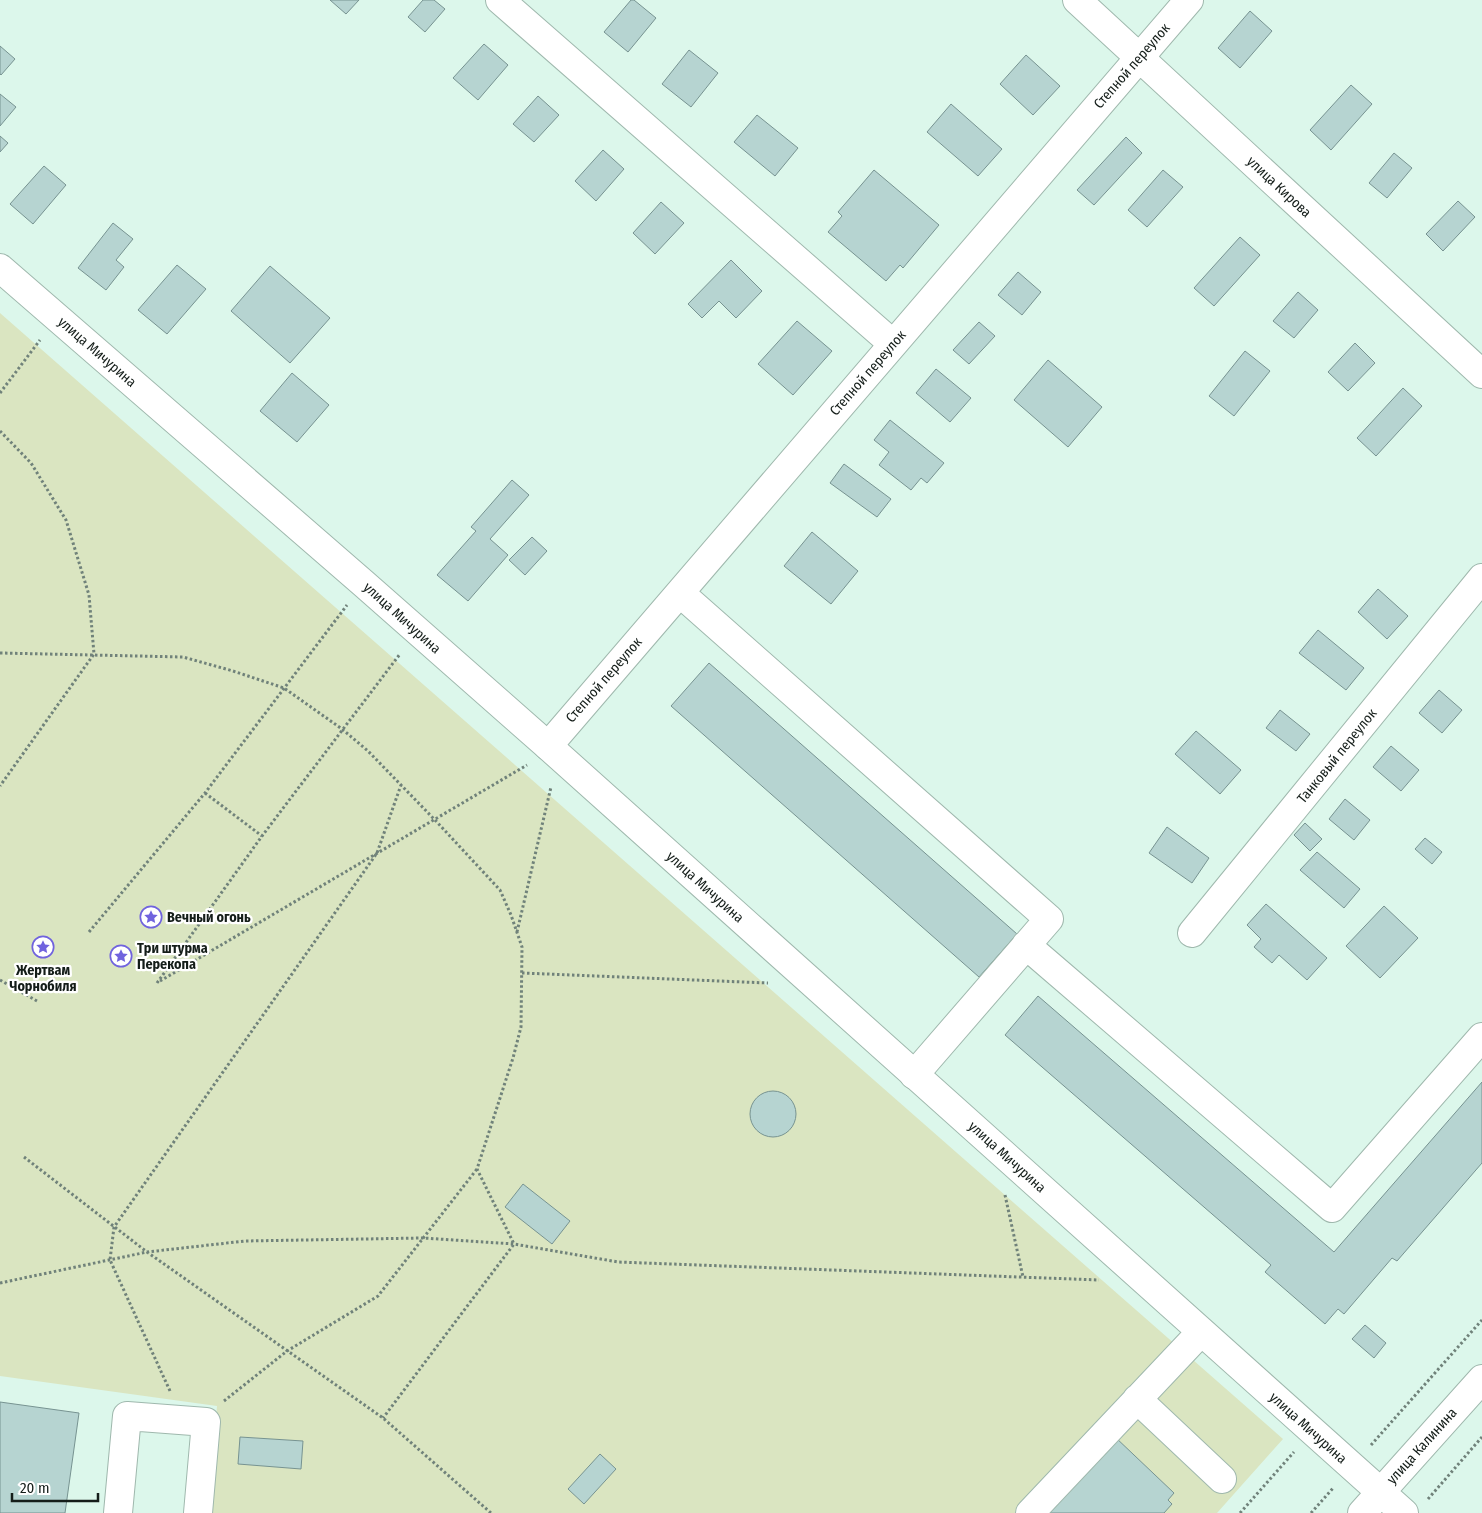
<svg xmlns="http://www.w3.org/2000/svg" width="1482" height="1513" font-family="'Fira Sans Condensed',sans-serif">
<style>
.green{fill:#dae5c1}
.building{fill:#b6d4d1;stroke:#779391}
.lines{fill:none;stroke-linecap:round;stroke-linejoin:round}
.minor-casing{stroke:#9fb8ad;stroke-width:30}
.major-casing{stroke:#9fb8ad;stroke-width:30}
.path{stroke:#70827a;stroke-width:3;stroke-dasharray:2.5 2.5;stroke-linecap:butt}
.minor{stroke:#fff;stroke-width:28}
.major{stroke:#fff;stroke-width:28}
.labels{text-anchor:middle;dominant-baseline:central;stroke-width:4.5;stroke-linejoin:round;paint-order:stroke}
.street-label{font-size:14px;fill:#141d19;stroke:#fff}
.poi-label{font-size:14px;font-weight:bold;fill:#141d19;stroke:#fff;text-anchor:start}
</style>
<rect width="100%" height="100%" fill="#dcf7eb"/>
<path class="green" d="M 0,313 L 1283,1439 L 1217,1513 L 208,1513 L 217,1406 L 0,1376 Z"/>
<path class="building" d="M 330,0 L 359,0 L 346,14 Z
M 423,0 L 434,0 L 445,9 L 425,32 L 408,17 Z
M 631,0 L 634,0 L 656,18 L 628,52 L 604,32 Z
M 1250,11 L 1272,31 L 1240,68 L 1218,48 Z
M 484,44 L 508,65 L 478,100 L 453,78 Z
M 0,46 L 15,59 L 1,75 L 0,74 Z
M 689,50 L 718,73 L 691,107 L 662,84 Z
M 1026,55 L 1060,86 L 1033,115 L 1000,84 Z
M 1351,85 L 1372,104 L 1331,150 L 1310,130 Z
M 0,94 L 16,107 L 0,126 Z
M 538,96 L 559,115 L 534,142 L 513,124 Z
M 951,104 L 1002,149 L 978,176 L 927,132 Z
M 757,115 L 798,148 L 775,176 L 734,142 Z
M 0,136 L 8,143 L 0,152 Z
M 1126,137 L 1142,153 L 1094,205 L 1077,190 Z
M 603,150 L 624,169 L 596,201 L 575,181 Z
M 1394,153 L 1412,168 L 1387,198 L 1369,183 Z
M 44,166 L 66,185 L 33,224 L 10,204 Z
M 874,170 L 939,225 L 903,268 L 900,265 L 886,281 L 828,232 L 842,216 L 838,212 Z
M 1163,170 L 1183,187 L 1147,227 L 1128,210 Z
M 1458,201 L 1475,217 L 1443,251 L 1426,234 Z
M 661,202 L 684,223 L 655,254 L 633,233 Z
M 113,223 L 133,239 L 116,260 L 124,267 L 106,290 L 78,268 Z
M 1240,237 L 1260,255 L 1214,306 L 1194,288 Z
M 731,260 L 762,291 L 736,318 L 719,301 L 702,318 L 688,304 Z
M 177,265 L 206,289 L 167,334 L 138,310 Z
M 270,266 L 330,318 L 290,363 L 231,311 Z
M 1018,272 L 1041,292 L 1022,315 L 998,295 Z
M 1298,292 L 1318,310 L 1294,338 L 1273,321 Z
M 797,321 L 832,351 L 793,395 L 758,364 Z
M 979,322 L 995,336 L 969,364 L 953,350 Z
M 1355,343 L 1375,363 L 1348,391 L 1328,372 Z
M 1245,351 L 1270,371 L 1234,416 L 1209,396 Z
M 1048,360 L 1102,407 L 1068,447 L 1014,400 Z
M 936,369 L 971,398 L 950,422 L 916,393 Z
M 292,373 L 329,405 L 297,442 L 260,411 Z
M 1403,388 L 1422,406 L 1376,456 L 1357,438 Z
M 890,420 L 944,463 L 927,483 L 921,478 L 911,490 L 879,465 L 889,452 L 874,440 Z
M 844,464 L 891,499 L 877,517 L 830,483 Z
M 512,480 L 529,495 L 490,539 L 508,555 L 468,601 L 437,575 L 476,531 L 471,527 Z
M 812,532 L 858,571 L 831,604 L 784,566 Z
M 532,537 L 547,551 L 525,575 L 509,560 Z
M 1378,589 L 1408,616 L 1387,639 L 1358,612 Z
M 1318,630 L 1364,668 L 1346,690 L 1299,653 Z
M 709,663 L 1017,934 L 979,977 L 671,706 Z
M 1439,690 L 1462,710 L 1442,733 L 1419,713 Z
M 1280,710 L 1310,734 L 1296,751 L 1266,728 Z
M 1196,731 L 1241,770 L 1220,794 L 1175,754 Z
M 1391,746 L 1419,770 L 1401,791 L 1373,767 Z
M 1345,799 L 1370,820 L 1354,840 L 1329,819 Z
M 1305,823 L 1322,839 L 1310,851 L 1294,835 Z
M 1167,827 L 1209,858 L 1192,883 L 1149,853 Z
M 1425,838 L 1442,852 L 1432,864 L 1415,849 Z
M 1317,852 L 1360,889 L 1344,908 L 1300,870 Z
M 1266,904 L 1327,958 L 1307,980 L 1279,955 L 1272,963 L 1254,947 L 1261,939 L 1247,925 Z
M 1384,906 L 1418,938 L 1380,978 L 1346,946 Z
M 1038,996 L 1334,1252 L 1482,1082 L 1482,1163 L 1397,1261 L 1392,1258 L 1344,1314 L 1338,1309 L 1325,1324 L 1265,1272 L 1271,1265 L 1005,1035 Z
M750 1114a23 23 0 1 1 46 0a23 23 0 1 1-46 0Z
M 523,1184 L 570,1221 L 552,1244 L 505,1207 Z
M 1365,1325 L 1386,1343 L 1374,1358 L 1352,1339 Z
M 0,1402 L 79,1413 L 65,1513 L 0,1513 Z
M 1114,1436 L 1174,1493 L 1168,1500 L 1172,1504 L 1164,1513 L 1042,1513 Z
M 240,1437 L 303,1441 L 301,1469 L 238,1464 Z
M 600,1454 L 616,1469 L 584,1504 L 568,1489 Z"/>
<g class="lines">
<g class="minor-casing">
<path id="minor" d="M 500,0 L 893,344
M 1077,0 L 1482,374
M 680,593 L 1049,919 L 914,1075
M 548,746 L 1189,0
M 1192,933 L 1482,578
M 1026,945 L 1332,1208 L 1482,1037
M 1137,1399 L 1222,1479
M 118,1513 L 127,1416 L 206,1422 L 198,1513
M 1030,1513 L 1201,1332"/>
</g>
<g class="major-casing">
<path id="major" d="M 0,268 L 363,583 L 548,746 L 1404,1513
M 1362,1513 L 1482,1379"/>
</g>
<path class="path" d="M 0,393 L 40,340
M 0,431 L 31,463 L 66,520 L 89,595 L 94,654 L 0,786
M 0,653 L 183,657 L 233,671 L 284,688 L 342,729 L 368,751 L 435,820 L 500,890 L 511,915 L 522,947 L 521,1027 L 513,1058 L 477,1169 L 514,1244 L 383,1418
M 205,793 L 262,836
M 89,932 L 205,793 L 347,605
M 517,932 L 551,787
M 522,973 L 768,983
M 0,980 L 37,1001
M 160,981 L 527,765
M 157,983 L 262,836 L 400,654
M 24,1157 L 147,1252 L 245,1241 L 423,1238 L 514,1244 L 618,1262 L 1099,1280
M 1005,1195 L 1023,1277
M 0,1283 L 147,1252 L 383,1418 L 491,1513
M 170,1391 L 110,1260 L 114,1227 L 377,853 L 401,785
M 224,1401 L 287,1351 L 378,1296 L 477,1169
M 1371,1445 L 1482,1320
M 1428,1499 L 1482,1437
M 1240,1513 L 1294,1452
M 1311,1513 L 1334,1487"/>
<use href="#minor" class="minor"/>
<use href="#major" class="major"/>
</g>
<defs>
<g id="sight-ring" transform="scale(1.125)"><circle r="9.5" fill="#fff" stroke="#7063de" stroke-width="1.5"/><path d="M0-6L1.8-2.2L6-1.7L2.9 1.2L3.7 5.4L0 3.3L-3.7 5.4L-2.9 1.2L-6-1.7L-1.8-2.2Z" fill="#7063de"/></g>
</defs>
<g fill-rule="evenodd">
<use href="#sight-ring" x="151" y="917"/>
<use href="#sight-ring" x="43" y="947"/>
<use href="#sight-ring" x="121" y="956"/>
</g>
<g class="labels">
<g class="street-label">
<text transform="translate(1132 66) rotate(-49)">Степной переулок</text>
<text transform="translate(1279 187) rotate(43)">улица Кирова</text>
<text transform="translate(97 352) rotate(41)">улица Мичурина</text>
<text transform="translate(868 373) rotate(-49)">Степной переулок</text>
<text transform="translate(402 618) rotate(42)">улица Мичурина</text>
<text transform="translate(604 680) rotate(-49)">Степной переулок</text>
<text transform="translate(1337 756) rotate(-51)">Танковый переулок</text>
<text transform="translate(705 887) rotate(42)">улица Мичурина</text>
<text transform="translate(1007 1157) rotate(42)">улица Мичурина</text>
<text transform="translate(1308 1428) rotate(42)">улица Мичурина</text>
<text transform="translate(1422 1446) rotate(-48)">улица Калинина</text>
</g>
<g class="poi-label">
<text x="167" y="917">Вечный огонь</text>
<text x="137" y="948">Три штурма<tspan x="137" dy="16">Перекопа</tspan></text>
<text x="43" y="970" text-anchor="middle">Жертвам<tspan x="43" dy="16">Чорнобиля</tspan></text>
</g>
</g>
<path d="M12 1493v8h86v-8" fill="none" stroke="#141d19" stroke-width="2.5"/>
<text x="20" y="1493" font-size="15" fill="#141d19" stroke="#ffffff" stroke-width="4" paint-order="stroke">20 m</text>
</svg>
